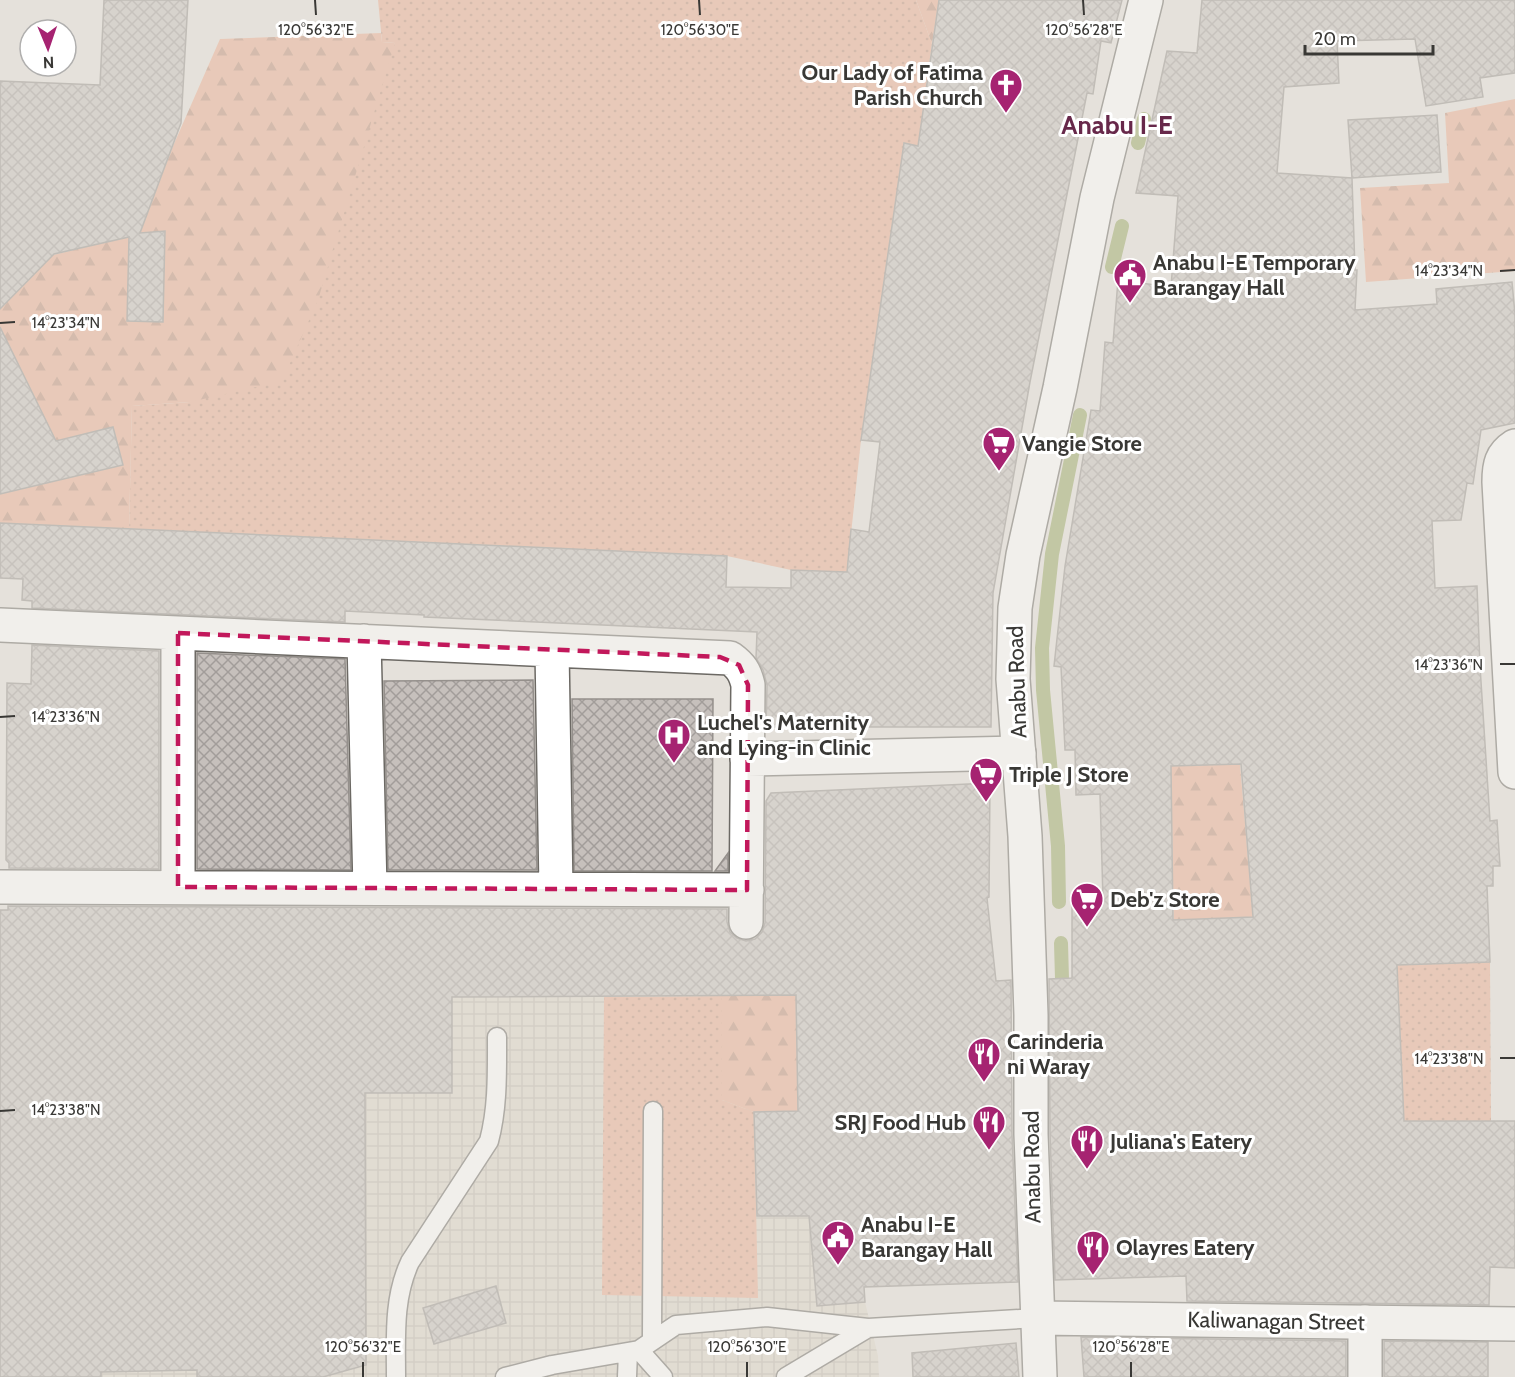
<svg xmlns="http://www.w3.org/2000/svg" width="1515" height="1377" font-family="Cabin,sans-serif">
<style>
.industrial{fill:url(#industrial-grid)}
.grass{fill:url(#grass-dots)}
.forest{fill:url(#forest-firs)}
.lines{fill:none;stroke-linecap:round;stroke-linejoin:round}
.stream{stroke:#98a663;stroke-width:14}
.building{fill:url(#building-cross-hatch);stroke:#95908c;stroke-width:1.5;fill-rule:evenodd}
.service-casing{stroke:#6c6964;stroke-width:21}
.minor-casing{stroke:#6c6964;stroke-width:36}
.tertiary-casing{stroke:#6c6964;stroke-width:36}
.service{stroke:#fff;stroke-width:18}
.minor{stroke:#fff;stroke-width:33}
.tertiary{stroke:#fff;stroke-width:33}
.marked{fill:none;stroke:#c2185b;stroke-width:4.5;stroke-dasharray:12 8;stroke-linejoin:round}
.ticks{fill:none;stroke:#393835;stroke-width:2}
.labels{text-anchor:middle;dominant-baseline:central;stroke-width:6;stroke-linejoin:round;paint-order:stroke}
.poi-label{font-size:22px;font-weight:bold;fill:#393835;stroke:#fff;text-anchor:start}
.street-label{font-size:22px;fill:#393835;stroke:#fff}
.quarter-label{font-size:26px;font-weight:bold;fill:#67284a;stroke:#fff}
.ticks-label{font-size:15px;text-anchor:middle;fill:#393835;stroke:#fff;stroke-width:6;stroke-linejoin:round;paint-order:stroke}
</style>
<defs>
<pattern id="industrial-grid" width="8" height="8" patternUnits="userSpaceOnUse" patternTransform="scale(1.5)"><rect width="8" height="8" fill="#dcd4c8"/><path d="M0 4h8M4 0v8" fill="none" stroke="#beb7ac"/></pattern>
<pattern id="grass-dots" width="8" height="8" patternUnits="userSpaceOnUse" patternTransform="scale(1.5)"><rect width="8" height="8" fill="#ebac90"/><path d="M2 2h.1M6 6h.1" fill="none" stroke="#bf8d76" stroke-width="1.8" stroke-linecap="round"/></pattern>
<pattern id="forest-firs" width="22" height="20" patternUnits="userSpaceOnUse" patternTransform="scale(1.5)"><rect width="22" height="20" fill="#ebac90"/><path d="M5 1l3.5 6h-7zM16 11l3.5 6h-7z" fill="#bf8d76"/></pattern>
<pattern id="building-cross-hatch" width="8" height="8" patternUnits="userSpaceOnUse" patternTransform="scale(1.5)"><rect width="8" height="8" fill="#c6c0bc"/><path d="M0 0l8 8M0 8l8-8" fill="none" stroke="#a29d9a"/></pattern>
</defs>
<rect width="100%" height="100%" fill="#e5e1db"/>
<path class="industrial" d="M 0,994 L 613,997 L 852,994 L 865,1302 L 878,1356 L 879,1377 L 0,1377 Z"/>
<path class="grass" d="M 378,0 L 916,0 L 932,44 L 918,146 L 904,144 L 861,440 L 847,572 L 791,570 L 727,556 L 129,530 L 132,406 L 190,402 L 395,43 L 382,42 Z
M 1490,962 L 1491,1121 L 1404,1121 L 1397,965 Z
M 722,996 L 722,1100 L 754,1112 L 758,1298 L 602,1295 L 604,997 Z"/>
<path class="forest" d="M 916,0 L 939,0 L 932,44 Z
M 381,33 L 382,42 L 395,43 L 318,300 L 282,381 L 190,402 L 132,406 L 129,530 L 0,524 L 0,309 L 53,255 L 139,234 L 173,146 L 220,39 Z
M 1515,99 L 1515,271 L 1366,282 L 1360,188 L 1449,183 L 1445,113 Z
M 1117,761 L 1240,764 L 1253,917 L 1174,939 L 1172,822 Z
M 852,994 L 798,1111 L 754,1112 L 722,1100 L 722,996 Z"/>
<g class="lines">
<path class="stream" d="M 1138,143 L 1144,119
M 1112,267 L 1122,226
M 1059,902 L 1058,846 L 1043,690 L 1042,648 L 1052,554 L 1080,415
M 1061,943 L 1062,979"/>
</g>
<path class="building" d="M 104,0 L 188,0 L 181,123 L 140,233 L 165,231 L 163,322 L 127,321 L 129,237 L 54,254 L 0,309 L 0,81 L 100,85 Z
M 939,0 L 1122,0 L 1111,43 L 1101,41 L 1093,94 L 1087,93 L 1030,382 L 993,593 L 991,727 L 766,727 L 767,685 L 763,670 L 756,658 L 757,632 L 424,617 L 424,615 L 345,611 L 345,622 L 32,608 L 32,601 L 22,600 L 23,579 L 0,578 L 0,523 L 727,556 L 726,587 L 791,588 L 791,570 L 847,572 L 851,529 L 869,532 L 880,442 L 861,440 L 904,143 L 918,146 Z
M 1202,0 L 1515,0 L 1515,73 L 1480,78 L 1483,97 L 1426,106 L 1415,39 L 1337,41 L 1339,83 L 1284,87 L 1277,173 L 1352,178 L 1355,270 L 1357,270 L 1355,310 L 1437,304 L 1436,289 L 1512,282 L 1515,314 L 1515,423 L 1481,430 L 1473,484 L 1467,483 L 1461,520 L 1432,521 L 1435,588 L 1477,586 L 1480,666 L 1490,821 L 1497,820 L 1500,866 L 1493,866 L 1493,886 L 1487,886 L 1490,962 L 1397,965 L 1404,1121 L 1515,1121 L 1515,1268 L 1490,1267 L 1489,1305 L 1187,1301 L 1186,1276 L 1055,1280 L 1050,1134 L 1049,979 L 1072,978 L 1072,900 L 1103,900 L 1100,794 L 1076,795 L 1075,750 L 1065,750 L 1061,667 L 1054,666 L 1065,566 L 1091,410 L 1100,411 L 1105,342 L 1113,343 L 1118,280 L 1171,287 L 1178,196 L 1136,193 L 1167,51 L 1197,53 ZM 1241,764 L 1253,917 L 1173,920 L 1171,766 Z
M 1437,115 L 1441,172 L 1352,178 L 1348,120 Z
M 0,327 L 56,441 L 113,427 L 123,465 L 0,494 Z
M 32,645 L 159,651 L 159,869 L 9,868 L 9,863 L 6,860 L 7,683 L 31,684 Z
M 197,653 L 345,659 L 351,870 L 197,869 Z
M 533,680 L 537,870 L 388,870 L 384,681 Z
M 572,699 L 713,699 L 712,871 L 574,871 Z
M 990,783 L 989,897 L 987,898 L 996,981 L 1011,980 L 1012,1134 L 1018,1282 L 864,1287 L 865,1302 L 817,1306 L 809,1216 L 757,1216 L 754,1112 L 798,1111 L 796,995 L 452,997 L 452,1093 L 365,1093 L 366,1365 L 323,1377 L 197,1377 L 197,1370 L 101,1372 L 101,1377 L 0,1377 L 0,910 L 8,910 L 8,906 L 727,909 L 727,922 L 730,932 L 737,938 L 746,941 L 755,939 L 762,932 L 765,923 L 766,801 L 771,793 Z
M 728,853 L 728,871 L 715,871 Z
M 496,1286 L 506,1323 L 434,1344 L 423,1308 Z
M 1081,1337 L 1346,1341 L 1346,1377 L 1084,1377 Z
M 1384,1341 L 1488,1342 L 1488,1377 L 1384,1377 Z
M 1016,1343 L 1019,1377 L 913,1377 L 912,1353 Z"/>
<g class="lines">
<g class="service-casing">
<path id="service" d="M 652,1340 L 653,1111
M 639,1350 L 663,1377
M 396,1377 C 396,1338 393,1298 410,1262 L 489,1141 C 498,1107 497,1072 497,1037
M 505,1377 L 552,1365 L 639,1350 L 676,1325 L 767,1317 L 868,1328 L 1037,1318
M 627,1377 L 628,1352
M 786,1377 L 868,1328"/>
</g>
<g class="minor-casing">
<path id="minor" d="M 1515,446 C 1501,455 1499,465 1499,482 L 1515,772
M 0,625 L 730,658 C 741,666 745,672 748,685 L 746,922
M 364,641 L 370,888
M 552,650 L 556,889
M 747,759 L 1019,753
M 0,887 L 747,890
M 178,887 L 178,633
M 1365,1377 L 1365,1322"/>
</g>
<g class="tertiary-casing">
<path id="tertiary" d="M 1037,1318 L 1515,1324
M 1040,1377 L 1031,1134 L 1031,1015 L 1025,836 L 1013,679 L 1015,608 L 1023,555 L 1060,388 L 1097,198 L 1146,0"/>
</g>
<use href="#service" class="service"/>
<use href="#minor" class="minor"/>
<use href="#tertiary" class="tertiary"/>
</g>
<path d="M0 0H1515V1377H0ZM 178,633 L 720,657 L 739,665 L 748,685 L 747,890 L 178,887 Z" fill="#e5e1db" fill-opacity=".55" fill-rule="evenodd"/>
<path class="marked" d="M 178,633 L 720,657 L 739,665 L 748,685 L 747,890 L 178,887 Z"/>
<path class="ticks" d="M 315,0 L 316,15M 699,0 L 700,15M 1083,0 L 1084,15M 1500,271 L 1515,270M 0,323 L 15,322M 1500,664 L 1515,664M 0,717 L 15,716M 1500,1058 L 1515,1058M 0,1111 L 15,1110M 363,1362 L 363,1377M 747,1362 L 747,1377M 1131,1362 L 1131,1377"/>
<defs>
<g id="church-pin" transform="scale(1.725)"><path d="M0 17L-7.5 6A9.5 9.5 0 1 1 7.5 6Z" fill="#a62371" stroke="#fff"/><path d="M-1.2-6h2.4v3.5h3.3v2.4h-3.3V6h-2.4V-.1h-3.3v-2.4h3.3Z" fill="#fff"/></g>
<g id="civic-pin" transform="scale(1.725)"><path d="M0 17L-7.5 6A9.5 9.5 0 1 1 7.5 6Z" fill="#a62371" stroke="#fff"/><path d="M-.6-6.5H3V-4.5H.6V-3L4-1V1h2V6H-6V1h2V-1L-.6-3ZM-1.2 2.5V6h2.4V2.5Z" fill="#fff"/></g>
<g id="supermarket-pin" transform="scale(1.725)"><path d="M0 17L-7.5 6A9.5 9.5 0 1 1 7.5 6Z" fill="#a62371" stroke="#fff"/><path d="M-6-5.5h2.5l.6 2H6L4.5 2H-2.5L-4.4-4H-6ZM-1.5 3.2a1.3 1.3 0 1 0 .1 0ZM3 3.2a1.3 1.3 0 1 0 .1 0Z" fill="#fff"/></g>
<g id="hospital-pin" transform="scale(1.725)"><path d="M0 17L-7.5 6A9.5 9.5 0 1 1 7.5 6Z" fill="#a62371" stroke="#fff"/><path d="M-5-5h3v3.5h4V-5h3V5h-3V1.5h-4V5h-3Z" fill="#fff"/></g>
<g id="restaurant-pin" transform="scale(1.725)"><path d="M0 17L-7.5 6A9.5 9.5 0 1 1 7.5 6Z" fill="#a62371" stroke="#fff"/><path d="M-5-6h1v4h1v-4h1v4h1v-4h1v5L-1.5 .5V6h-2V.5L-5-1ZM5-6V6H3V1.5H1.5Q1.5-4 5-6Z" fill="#fff"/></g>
</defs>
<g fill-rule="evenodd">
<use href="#church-pin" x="1006" y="85"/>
<use href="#civic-pin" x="1130" y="275"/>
<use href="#supermarket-pin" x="999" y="443"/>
<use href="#hospital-pin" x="674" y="735"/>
<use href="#supermarket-pin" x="986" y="774"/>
<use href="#supermarket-pin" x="1087" y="899"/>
<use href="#restaurant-pin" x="984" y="1054"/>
<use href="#restaurant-pin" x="989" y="1122"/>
<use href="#restaurant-pin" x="1087" y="1141"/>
<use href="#civic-pin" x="838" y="1237"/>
<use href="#restaurant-pin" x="1093" y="1247"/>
</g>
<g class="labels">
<g class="poi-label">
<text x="983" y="72" text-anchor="end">Our Lady of Fatima<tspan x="983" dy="25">Parish Church</tspan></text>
<text x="1153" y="262">Anabu I-E Temporary<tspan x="1153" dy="25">Barangay Hall</tspan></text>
<text x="1022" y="443">Vangie Store</text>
<text x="697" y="722">Luchel's Maternity<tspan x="697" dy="25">and Lying-in Clinic</tspan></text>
<text x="1009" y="774">Triple J Store</text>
<text x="1110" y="899">Deb'z Store</text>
<text x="1007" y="1041">Carinderia<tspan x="1007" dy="25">ni Waray</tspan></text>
<text x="966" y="1122" text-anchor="end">SRJ Food Hub</text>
<text x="1110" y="1141">Juliana's Eatery</text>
<text x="861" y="1224">Anabu I-E<tspan x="861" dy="25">Barangay Hall</tspan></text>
<text x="1116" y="1247">Olayres Eatery</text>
</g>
<g class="street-label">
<text transform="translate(1017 682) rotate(-92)">Anabu Road</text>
<text transform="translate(1032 1167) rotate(-91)">Anabu Road</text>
<text transform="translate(1276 1321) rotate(1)">Kaliwanagan Street</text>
</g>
<g class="quarter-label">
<text x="1117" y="125">Anabu I-E</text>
</g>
</g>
<g class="ticks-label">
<text x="316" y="35">120°56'32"E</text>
<text x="700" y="35">120°56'30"E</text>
<text x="1084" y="35">120°56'28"E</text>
<text x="1449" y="276">14°23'34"N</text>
<text x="66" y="328">14°23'34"N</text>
<text x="1449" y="670">14°23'36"N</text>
<text x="66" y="722">14°23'36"N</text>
<text x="1449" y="1064">14°23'38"N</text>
<text x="66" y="1115">14°23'38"N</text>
<text x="363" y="1352">120°56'32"E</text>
<text x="747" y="1352">120°56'30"E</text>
<text x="1131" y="1352">120°56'28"E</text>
</g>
<g transform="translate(48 48) rotate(178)"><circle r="28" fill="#ffffff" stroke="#b0afae" stroke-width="1.5"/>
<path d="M0-4.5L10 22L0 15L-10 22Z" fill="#a62371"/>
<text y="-9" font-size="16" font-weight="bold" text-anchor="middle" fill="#393835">N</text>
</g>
<path d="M1305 45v9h128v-9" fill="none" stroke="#393835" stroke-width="3"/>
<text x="1314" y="45" font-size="18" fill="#393835" stroke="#ffffff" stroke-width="4.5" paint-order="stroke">20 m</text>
</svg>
